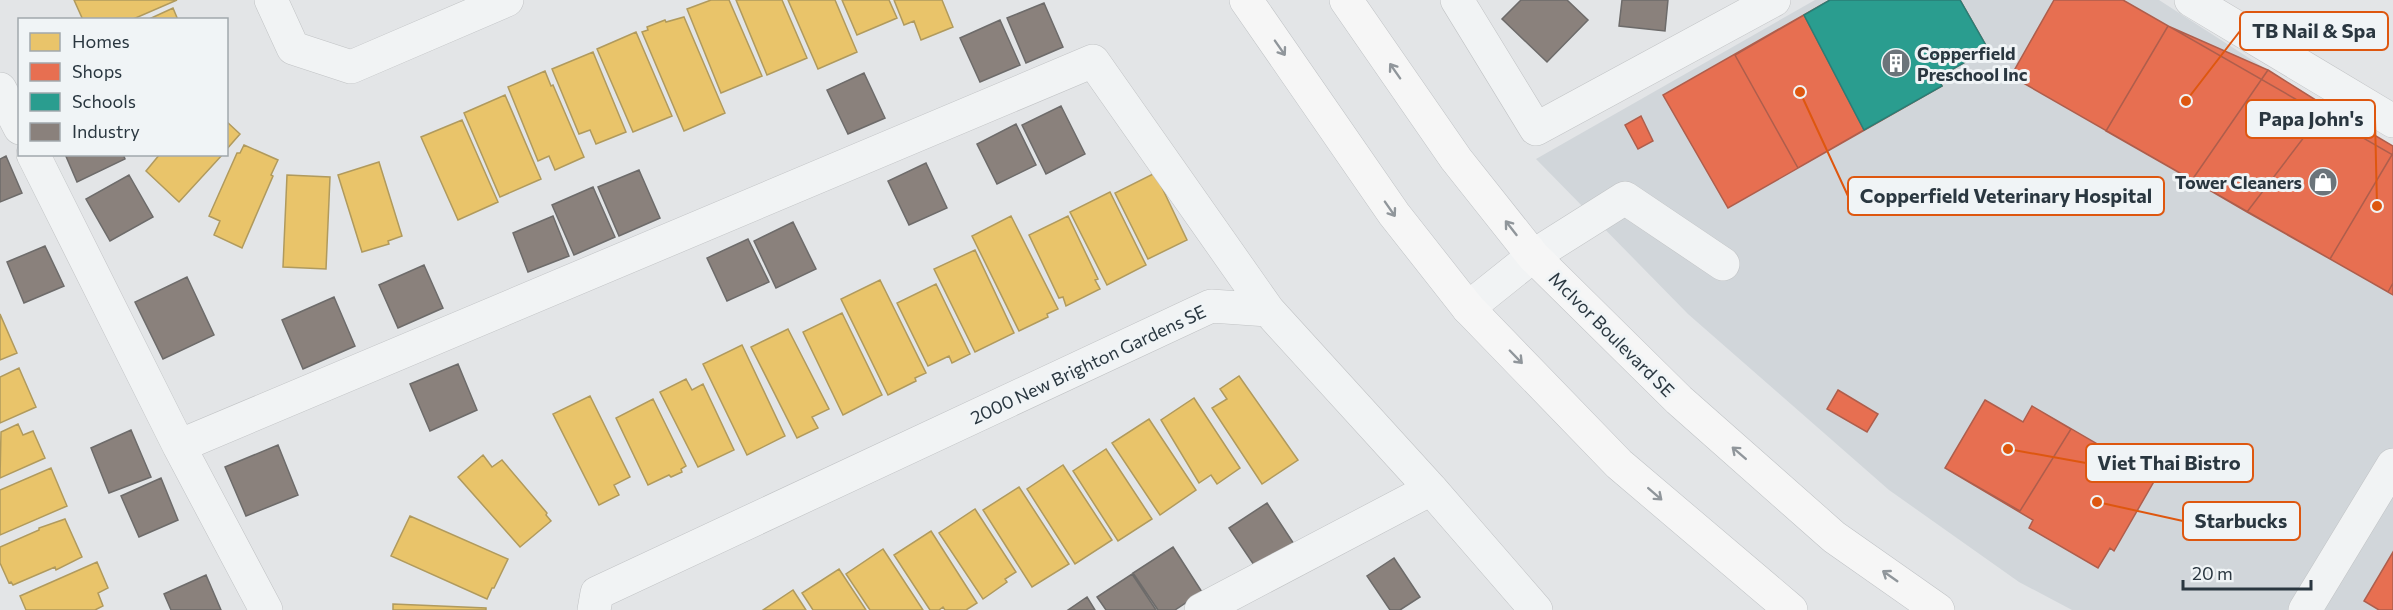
<svg xmlns="http://www.w3.org/2000/svg" width="2393" height="610" font-family="Commissioner,sans-serif">
<style>
.built{fill:#d1d6da}
.homes{fill:#e9c46a;stroke:#b09a5d;stroke-width:1.5}
.shops{fill:#e76f51;stroke:#ae5e4c;stroke-width:1.5}
.schools{fill:#2a9d8f;stroke:#2a7e77;stroke-width:1.5}
.industry{fill:#8a817c;stroke:#6d6b6a;stroke-width:1.5}
.lines{fill:none;stroke-linecap:round;stroke-linejoin:round}
.minor-casing{stroke:#c1c3c5;stroke-width:34}
.major-casing{stroke:#bfc2c5;stroke-width:34}
.minor{stroke:#f1f3f4;stroke-width:33}
.major{stroke:#f6f6f6;stroke-width:33}
.oneway{stroke:#90969b}
.labels{text-anchor:middle;dominant-baseline:central;stroke-width:6;stroke-linejoin:round;paint-order:stroke}
.poi-label{font-size:18px;font-weight:bold;fill:#2a3740;stroke:#f0f4f6;text-anchor:start}
.street-label{font-size:18px;fill:#2a3740;stroke:#f0f4f6}
.leader{fill:none;stroke:#de570f;stroke-width:2}
.callout-dot{fill:#de570f;stroke:#f0f4f6;stroke-width:2}
.callout{fill:#f0f4f6;stroke:#de570f;stroke-width:2}
.callout-label{font-size:20px;text-anchor:middle;font-weight:bold;fill:#2a3740}
</style>
<rect width="100%" height="100%" fill="#e3e5e7"/>
<path class="built" d="M 1815,0 L 2159,0 L 2297,89 L 2393,146 L 2393,610 L 2072,610 L 2019,582 L 1889,490 L 1688,314 L 1536,159 Z"/>
<path class="homes" d="M 74,0 L 177,0 L 131,20 L 83,20 Z
M 711,0 L 729,0 L 762,76 L 721,93 L 687,9 Z
M 736,0 L 782,0 L 807,58 L 767,75 Z
M 788,0 L 835,0 L 857,52 L 818,69 Z
M 842,0 L 889,0 L 897,18 L 857,35 Z
M 894,0 L 942,0 L 953,27 L 921,40 L 914,21 L 904,25 Z
M 173,8 L 178,20 L 147,20 Z
M 684,17 L 725,113 L 684,131 L 642,32 L 648,30 L 647,27 L 665,20 L 666,22 Z
M 636,32 L 672,116 L 633,132 L 597,49 Z
M 593,52 L 626,132 L 596,144 L 590,130 L 579,134 L 552,69 Z
M 545,71 L 551,86 L 553,85 L 584,157 L 555,170 L 549,156 L 538,161 L 508,87 Z
M 505,95 L 541,179 L 500,197 L 464,113 Z
M 462,120 L 498,202 L 458,220 L 421,137 Z
M 226,121 L 240,134 L 226,150 Z
M 244,145 L 278,160 L 271,175 L 273,176 L 242,248 L 214,235 L 220,221 L 209,216 L 237,153 L 240,153 Z
M 160,154 L 223,154 L 179,202 L 146,171 Z
M 379,162 L 402,236 L 388,241 L 389,244 L 362,252 L 338,175 Z
M 1155,173 L 1187,240 L 1148,259 L 1115,193 Z
M 287,175 L 330,177 L 326,269 L 283,267 Z
M 1110,192 L 1146,265 L 1107,285 L 1070,212 Z
M 1011,216 L 1058,309 L 1047,314 L 1048,317 L 1019,331 L 972,236 Z
M 1068,216 L 1098,279 L 1095,280 L 1100,289 L 1066,306 L 1063,297 L 1059,298 L 1029,235 Z
M 975,250 L 1014,333 L 975,352 L 934,269 Z
M 880,280 L 926,373 L 915,378 L 916,381 L 888,395 L 841,299 Z
M 936,284 L 970,354 L 952,363 L 949,356 L 928,366 L 897,303 Z
M 842,313 L 882,395 L 843,415 L 803,332 Z
M 0,314 L 17,353 L 0,360 Z
M 788,329 L 829,409 L 812,417 L 818,428 L 797,438 L 751,347 Z
M 742,345 L 785,436 L 747,455 L 703,364 Z
M 19,368 L 36,407 L 0,423 L 0,377 Z
M 1239,376 L 1298,460 L 1262,484 L 1212,408 L 1227,399 L 1220,389 Z
M 686,379 L 692,390 L 703,384 L 734,450 L 698,467 L 660,392 Z
M 590,396 L 630,477 L 614,485 L 619,495 L 599,505 L 553,414 Z
M 1194,398 L 1240,468 L 1217,484 L 1211,475 L 1199,483 L 1161,420 Z
M 653,399 L 686,466 L 681,469 L 682,472 L 671,477 L 669,475 L 648,485 L 616,418 Z
M 1149,419 L 1196,490 L 1160,515 L 1112,443 Z
M 18,424 L 23,435 L 33,431 L 45,458 L 0,478 L 1,432 Z
M 1106,449 L 1152,519 L 1118,541 L 1073,471 Z
M 483,455 L 492,467 L 502,460 L 547,513 L 546,515 L 551,521 L 520,547 L 458,477 Z
M 1063,465 L 1112,540 L 1075,564 L 1027,489 Z
M 51,468 L 67,506 L 0,535 L 0,490 Z
M 1019,487 L 1069,564 L 1032,587 L 983,510 Z
M 975,509 L 1016,572 L 1005,579 L 1007,582 L 983,599 L 939,533 Z
M 410,516 L 508,559 L 494,588 L 492,588 L 487,599 L 391,556 Z
M 65,519 L 82,557 L 56,570 L 55,567 L 13,585 L 11,582 L 9,583 L 0,563 L 0,547 L 39,530 L 39,528 Z
M 931,531 L 977,603 L 966,610 L 945,610 L 943,607 L 939,610 L 930,610 L 894,555 Z
M 883,549 L 923,610 L 870,610 L 846,574 Z
M 97,562 L 108,588 L 98,593 L 103,606 L 95,610 L 26,610 L 20,596 Z
M 839,569 L 866,610 L 813,610 L 802,593 Z
M 793,590 L 806,610 L 763,610 Z
M 393,604 L 486,608 L 486,610 L 393,610 Z"/>
<path class="shops" d="M 1830,0 L 1960,0 L 1988,49 L 1937,78 L 1942,86 L 1728,208 L 1663,95 Z
M 2054,0 L 2123,0 L 2393,155 L 2393,295 L 2011,76 Z
M 1804,15 L 1864,130 L 1798,168 L 1735,55 Z
M 2168,26 L 2268,70 L 2192,180 L 2106,131 Z
M 2268,70 L 2327,107 L 2247,212 L 2192,180 Z
M 2327,107 L 2393,146 L 2393,153 L 2330,259 L 2247,212 Z
M 1641,116 L 1653,141 L 1638,149 L 1625,125 Z
M 2393,153 L 2393,283 L 2388,292 L 2330,259 Z
M 1838,390 L 1878,414 L 1867,432 L 1827,409 Z
M 1985,400 L 2023,422 L 2032,406 L 2156,478 L 2114,551 L 2110,548 L 2098,568 L 2029,528 L 2033,520 L 1945,468 Z
M 1985,400 L 2023,422 L 2032,406 L 2071,429 L 2020,511 L 1945,468 Z
M 2393,552 L 2393,610 L 2379,610 L 2364,601 Z"/>
<path class="schools" d="M 1830,0 L 1960,0 L 1988,49 L 1937,78 L 1942,86 L 1864,130 L 1804,15 Z"/>
<path class="industry" d="M 1521,0 L 1567,0 L 1588,20 L 1547,62 L 1502,19 Z
M 1622,0 L 1668,0 L 1665,31 L 1619,26 Z
M 1044,3 L 1063,47 L 1026,63 L 1007,18 Z
M 1000,20 L 1020,65 L 980,82 L 960,38 Z
M 864,73 L 885,118 L 848,134 L 827,90 Z
M 1061,106 L 1085,154 L 1046,174 L 1022,125 Z
M 1016,124 L 1036,165 L 997,184 L 977,144 Z
M 65,154 L 123,154 L 125,159 L 77,182 Z
M 6,156 L 22,193 L 0,202 L 0,159 Z
M 926,163 L 947,208 L 909,225 L 888,181 Z
M 639,170 L 660,218 L 619,236 L 598,187 Z
M 129,175 L 153,217 L 110,241 L 86,199 Z
M 593,187 L 615,237 L 574,255 L 552,205 Z
M 553,216 L 569,256 L 528,272 L 513,233 Z
M 793,222 L 816,269 L 776,288 L 754,241 Z
M 748,239 L 769,282 L 727,301 L 707,258 Z
M 45,246 L 64,286 L 24,303 L 7,262 Z
M 424,265 L 443,308 L 398,328 L 379,285 Z
M 187,277 L 214,335 L 163,359 L 135,302 Z
M 334,297 L 355,346 L 303,369 L 282,320 Z
M 458,364 L 477,410 L 430,431 L 410,384 Z
M 131,430 L 151,477 L 109,493 L 91,448 Z
M 278,445 L 298,495 L 246,516 L 225,467 Z
M 161,478 L 178,520 L 139,537 L 121,496 Z
M 1267,503 L 1294,544 L 1256,568 L 1229,528 Z
M 1173,547 L 1202,592 L 1175,610 L 1158,610 L 1133,573 Z
M 1394,558 L 1420,597 L 1400,610 L 1390,610 L 1367,576 Z
M 1132,574 L 1156,610 L 1106,610 L 1097,597 Z
M 206,575 L 221,610 L 171,610 L 164,594 Z
M 1087,597 L 1095,610 L 1068,610 Z"/>
<g class="lines">
<g class="minor-casing">
<path id="minor" d="M 271,0 L 293,48 L 351,67 L 507,0
M 1457,0 L 1536,129 L 1774,0
M 2191,0 L 2393,121
M 0,89 L 20,128
M 33,154 L 179,446 L 266,610
M 1468,308 L 1533,256 L 1625,198 L 1723,264
M 179,446 L 1093,61 L 1268,310
M 594,610 L 597,593 L 1211,306 L 1268,310 L 1431,489 L 1536,610
M 1201,610 L 1431,489
M 2305,610 L 2393,465"/>
</g>
<g class="major-casing">
<path id="major" d="M 1246,0 L 1394,214 L 1468,308 L 1619,464 L 1791,610
M 1346,0 L 1456,159 L 1533,256 L 1679,400 L 1834,537 L 1938,610"/>
</g>
<use href="#minor" class="minor"/>
<use href="#major" class="major"/>
</g>
<defs><path id="oneway-shaft" d="M-6 0H5M1.5-3L5.5 0L1.5 3" fill="none" stroke-width="1.6" stroke-linecap="round" stroke-linejoin="round" transform="scale(1.5)"/></defs>
<g class="oneway">
<use href="#oneway-shaft" transform="translate(1280 48) rotate(55)"/>
<use href="#oneway-shaft" transform="translate(1395 71) rotate(-125)"/>
<use href="#oneway-shaft" transform="translate(1390 209) rotate(55)"/>
<use href="#oneway-shaft" transform="translate(1511 228) rotate(-128)"/>
<use href="#oneway-shaft" transform="translate(1516 357) rotate(46)"/>
<use href="#oneway-shaft" transform="translate(1739 453) rotate(-139)"/>
<use href="#oneway-shaft" transform="translate(1655 494) rotate(41)"/>
<use href="#oneway-shaft" transform="translate(1890 576) rotate(-145)"/>
</g>
<defs>
<g id="building-disc" transform="scale(1.5)"><circle r="9.5" fill="#6b747a" stroke="#f0f4f6"/><path d="M-4-6H4V6H1V3H-1V6H-4ZM-2.5-4.3h1.7v1.8h-1.7ZM.8-4.3h1.7v1.8H.8ZM-2.5-1h1.7V.8h-1.7ZM.8-1h1.7V.8H.8Z" fill="#fff"/></g>
<g id="shop-disc" transform="scale(1.5)"><circle r="9.5" fill="#6b747a" stroke="#f0f4f6"/><path d="M-5-2.5h2.3a2.7 3.5 0 0 1 5.4 0H5L5.5 6h-11ZM-1.5-2.5h3a1.5 2.3 0 0 0-3 0Z" fill="#fff"/></g>
</defs>
<g fill-rule="evenodd">
<use href="#building-disc" x="1896" y="63"/>
<use href="#shop-disc" x="2323" y="182"/>
</g>
<g class="labels">
<g class="poi-label">
<text x="1917" y="53">Copperfield<tspan x="1917" dy="21">Preschool Inc</tspan></text>
<text x="2302" y="182" text-anchor="end">Tower Cleaners</text>
</g>
<g class="street-label">
<text transform="translate(1612 334) rotate(45)">McIvor Boulevard SE</text>
<text transform="translate(1088 364) rotate(-25)">2000 New Brighton Gardens SE</text>
</g>
</g>
<path class="leader" d="M2186 101L2240 31M2377 206L2375 119M1800 92L1848 196M2008 449L2086 463M2097 502L2183 521"/>
<g class="callout-dot">
<circle cx="2186" cy="101" r="6"/>
<circle cx="2377" cy="206" r="6"/>
<circle cx="1800" cy="92" r="6"/>
<circle cx="2008" cy="449" r="6"/>
<circle cx="2097" cy="502" r="6"/>
</g>
<g class="callout">
<rect x="2240" y="12" width="148" height="38" rx="6"/>
<rect x="2246" y="100" width="129" height="38" rx="6"/>
<rect x="1848" y="177" width="316" height="38" rx="6"/>
<rect x="2086" y="444" width="167" height="38" rx="6"/>
<rect x="2183" y="502" width="117" height="38" rx="6"/>
</g>
<g class="callout-label">
<text x="2314" y="38">TB Nail &amp; Spa</text>
<text x="2311" y="126">Papa John's</text>
<text x="2006" y="203">Copperfield Veterinary Hospital</text>
<text x="2169" y="470">Viet Thai Bistro</text>
<text x="2241" y="528">Starbucks</text>
</g>
<rect x="18" y="18" width="210" height="138" fill="#f0f4f6" stroke="#a1a8ad" stroke-width="1.5"/>
<rect x="30" y="33" width="30" height="18" fill="#e9c46a" stroke="#a1a8ad" stroke-width="1.5"/>
<text x="72" y="48" font-size="18" fill="#2a3740">Homes</text>
<rect x="30" y="63" width="30" height="18" fill="#e76f51" stroke="#a1a8ad" stroke-width="1.5"/>
<text x="72" y="78" font-size="18" fill="#2a3740">Shops</text>
<rect x="30" y="93" width="30" height="18" fill="#2a9d8f" stroke="#a1a8ad" stroke-width="1.5"/>
<text x="72" y="108" font-size="18" fill="#2a3740">Schools</text>
<rect x="30" y="123" width="30" height="18" fill="#8a817c" stroke="#a1a8ad" stroke-width="1.5"/>
<text x="72" y="138" font-size="18" fill="#2a3740">Industry</text>
<path d="M2183 580v9h128v-9" fill="none" stroke="#2a3740" stroke-width="3"/>
<text x="2192" y="580" font-size="18" fill="#2a3740" stroke="#f0f4f6" stroke-width="4.5" paint-order="stroke">20 m</text>
</svg>
